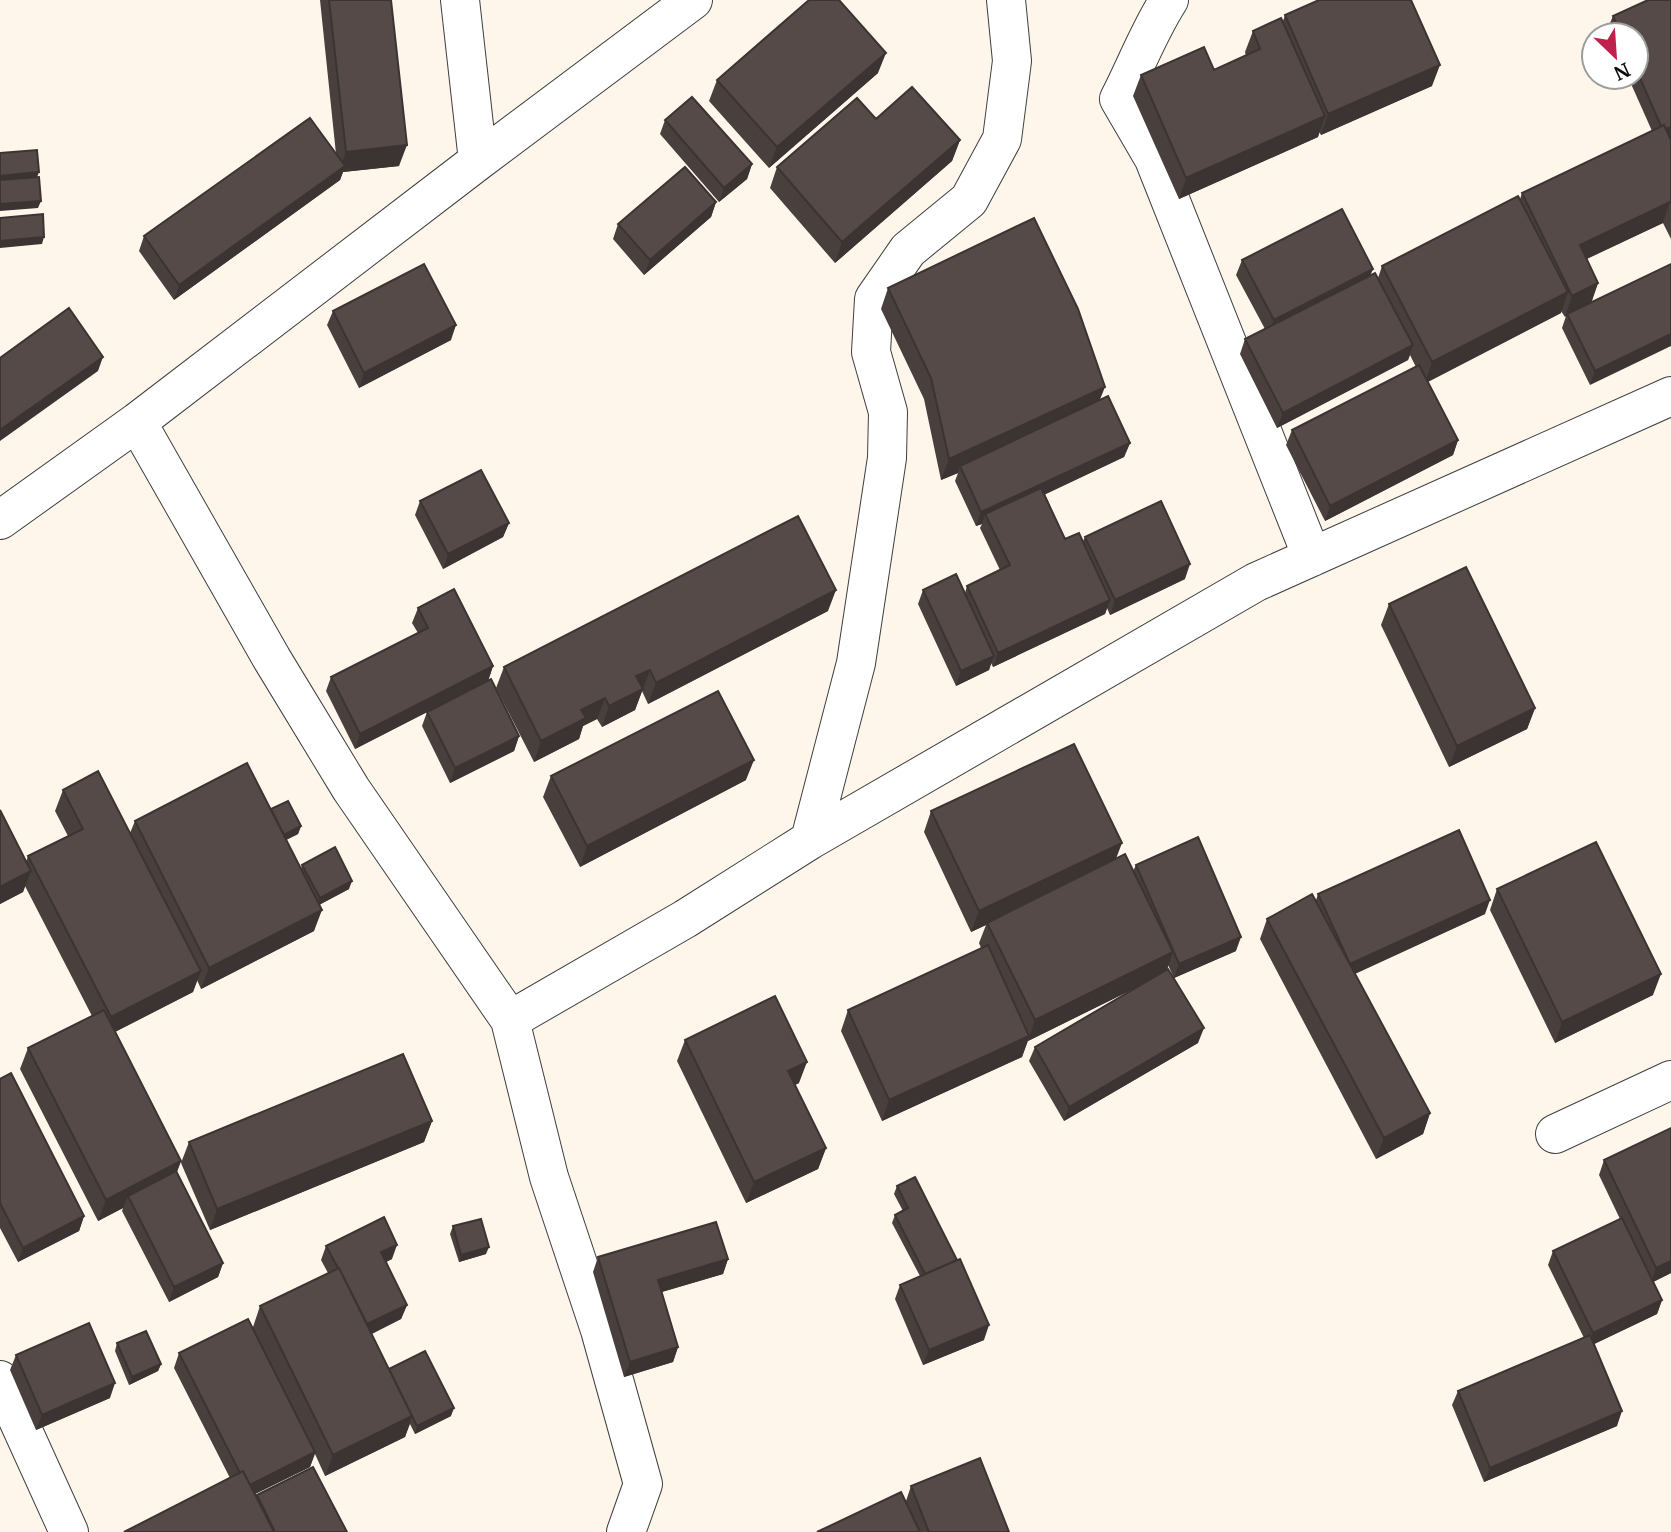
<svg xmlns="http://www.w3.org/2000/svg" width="1671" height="1532" font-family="Merriweather,serif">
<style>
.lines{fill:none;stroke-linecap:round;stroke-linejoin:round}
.minor-casing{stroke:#3f3f3f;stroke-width:40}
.minor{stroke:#fff;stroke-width:38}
.wall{fill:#49403e}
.shaded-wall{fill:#3c3432}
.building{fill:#554a48;stroke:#3c3432;stroke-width:2}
</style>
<rect width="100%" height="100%" fill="#fff6eb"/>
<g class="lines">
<g class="minor-casing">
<path id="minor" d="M 460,0 L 478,161
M 1169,0 C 1149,31 1136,66 1119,99 L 1154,159 L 1312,557
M 137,422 L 272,659 L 351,789 L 510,1020
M 0,520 L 137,422 L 478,161 L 693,0
M 810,840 L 856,663 L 887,458 L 888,412 L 871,352 L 874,299 L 908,250 L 969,200 L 1002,139 L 1012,61 L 1006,0
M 1555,1134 L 1671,1080
M 0,1380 L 69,1532
M 626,1532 L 643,1484 L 600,1330 L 549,1177 L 510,1020 L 685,919 L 810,840 L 1256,582 L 1671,396"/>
</g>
<use href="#minor" class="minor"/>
</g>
<path class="wall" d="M 320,0 L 391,0 L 399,166 L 343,172 L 340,180 L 174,300 L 139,251 L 144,236 L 336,154 Z
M 1671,0 L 1671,239 L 1663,223 L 1586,259 L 1598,283 L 1591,302 L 1671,264 L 1590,385 L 1562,328 L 1566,316 L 1565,317 L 1561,311 L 1561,313 L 1428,382 L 1458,440 L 1453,455 L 1325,521 L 1286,445 L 1292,430 L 1416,367 L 1410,355 L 1408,360 L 1277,428 L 1240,354 L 1245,339 L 1265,329 L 1236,275 L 1242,260 L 1370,275 L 1378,278 L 1382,266 L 1520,199 L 1522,193 L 1652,131 L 1628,77 L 1636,77 L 1636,35 L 1609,35 L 1607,30 L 1613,16 Z
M 1285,15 L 1432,86 L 1321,135 L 1319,132 L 1318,137 L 1179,199 L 1133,96 L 1141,75 L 1214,70 L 1246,56 L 1245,52 L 1253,31 L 1283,21 Z
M 878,73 L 769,168 L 709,101 L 717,80 Z
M 876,119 L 960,140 L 952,161 L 835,263 L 770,188 L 777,167 Z
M 665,120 L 752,164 L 747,179 L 719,202 L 660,134 Z
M 716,202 L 711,217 L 644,275 L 613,239 L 618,224 Z
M 888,288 L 1100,400 L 1130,443 L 1124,457 L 1045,494 L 1065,539 L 1083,541 L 1085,537 L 1185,579 L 1110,615 L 1107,608 L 1105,614 L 993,667 L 991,663 L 989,670 L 956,686 L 918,604 L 923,590 L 965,593 L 967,586 L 1000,570 L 980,528 L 982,524 L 976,526 L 955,481 L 958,473 L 941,480 L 924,399 L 881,309 Z
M 333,311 L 451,340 L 359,388 L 327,325 Z
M 420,501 L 509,523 L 503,537 L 443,569 L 415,515 Z
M 1389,604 L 1535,708 L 1527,729 L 1449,767 L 1381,625 Z
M 418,608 L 493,666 L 488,681 L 519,736 L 514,751 L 450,783 L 422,726 L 427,712 L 355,749 L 326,691 L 331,677 L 418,633 L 412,623 Z
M 828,611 L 648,704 L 642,691 L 635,710 L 602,727 L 597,719 L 583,726 L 579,739 L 534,762 L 496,688 L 504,667 Z
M 551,776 L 746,780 L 580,867 L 543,797 Z
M 63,790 L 130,833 L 135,821 L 271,809 L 301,826 L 298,834 L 286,840 L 301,869 L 302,865 L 349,889 L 319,905 L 314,931 L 201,989 L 197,980 L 193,992 L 115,1032 L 181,1161 L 177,1172 L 223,1263 L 218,1277 L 169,1302 L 122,1211 L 123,1208 L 98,1221 L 20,1069 L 28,1048 L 92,1016 L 25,886 L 23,892 L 0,904 L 0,810 L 26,862 L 28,856 L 68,836 L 55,811 Z
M 931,811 L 1116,859 L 1133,871 L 1136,865 L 1236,951 L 1174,978 L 1168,965 L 1167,970 L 1198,1043 L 1064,1121 L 1029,1061 L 1035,1047 L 1143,984 L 1028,1041 L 1022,1057 L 882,1121 L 841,1031 L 848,1010 L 981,948 L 979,943 L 986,925 L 971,932 L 924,832 Z
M 1497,889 L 1653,995 L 1555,1043 L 1490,910 Z
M 1318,894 L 1485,914 L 1355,974 L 1430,1113 L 1423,1134 L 1376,1159 L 1260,939 L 1267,919 L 1316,900 Z
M 685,1040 L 799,1083 L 795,1085 L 826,1148 L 818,1169 L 746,1203 L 677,1061 Z
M 0,1079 L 84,1216 L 79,1231 L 18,1262 L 0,1228 Z
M 432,1121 L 424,1142 L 210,1230 L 181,1163 L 189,1142 Z
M 1604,1160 L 1671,1273 L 1653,1282 L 1662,1300 L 1657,1314 L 1594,1344 L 1617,1426 L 1484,1482 L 1452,1405 L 1458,1391 L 1584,1338 L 1548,1265 L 1553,1251 L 1620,1219 L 1599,1175 Z
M 897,1186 L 984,1340 L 923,1365 L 895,1299 L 900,1285 L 920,1276 L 892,1223 L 895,1215 L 903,1211 L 894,1194 Z
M 453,1226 L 486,1254 L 459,1262 L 450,1234 Z
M 326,1246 L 392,1259 L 386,1262 L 407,1305 L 401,1319 L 372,1334 L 389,1369 L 451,1416 L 415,1434 L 410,1424 L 405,1437 L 325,1476 L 315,1454 L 310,1467 L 255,1494 L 256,1497 L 257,1495 L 347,1532 L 124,1532 L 230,1478 L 174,1368 L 179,1353 L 253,1327 L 260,1306 L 328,1273 L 321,1260 Z
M 598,1257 L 728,1259 L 723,1274 L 661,1292 L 678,1347 L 673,1362 L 624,1377 L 593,1272 Z
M 117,1343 L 161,1364 L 158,1371 L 129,1385 L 115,1351 Z
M 16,1355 L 110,1398 L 36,1430 L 10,1370 Z
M 911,1486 L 1009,1532 L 817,1532 L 906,1501 Z"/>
<path class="shaded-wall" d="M 886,53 L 878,73 L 769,168 L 777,147 Z
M 1440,65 L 1432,86 L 1321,135 L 1328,114 Z
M 1325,116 L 1318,137 L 1179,199 L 1186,178 Z
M 1671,127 L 1671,139 L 1663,131 Z
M 960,140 L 952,161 L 835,263 L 842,242 Z
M 407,145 L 399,166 L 343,172 L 340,180 L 174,300 L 179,285 L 339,170 L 346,152 Z
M 752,164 L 747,179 L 719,202 L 724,188 Z
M 39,172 L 36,180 L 0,183 L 0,176 Z
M 41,201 L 38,208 L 0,211 L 0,204 Z
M 716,202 L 711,217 L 644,275 L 650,260 Z
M 1670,202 L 1663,223 L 1572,266 L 1580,245 Z
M 44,237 L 42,244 L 0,248 L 0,241 Z
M 1373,269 L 1367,284 L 1268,335 L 1274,320 Z
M 1598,283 L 1591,304 L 1567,314 L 1565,317 L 1572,296 Z
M 1568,292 L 1561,313 L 1425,383 L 1432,362 Z
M 456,325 L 451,340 L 359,388 L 364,373 Z
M 1671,334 L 1671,346 L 1590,385 L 1595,371 Z
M 1413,345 L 1408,360 L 1277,428 L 1283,413 Z
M 103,357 L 98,371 L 0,441 L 0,430 Z
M 1105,387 L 1097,407 L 960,466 L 958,473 L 941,480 L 949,459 Z
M 1458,440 L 1453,455 L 1325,521 L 1330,506 Z
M 1130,443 L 1124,457 L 989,521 L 985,514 L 982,524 L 976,526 L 981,512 Z
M 509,523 L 503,537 L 443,569 L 448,554 Z
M 1190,564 L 1185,579 L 1110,615 L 1115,600 Z
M 836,590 L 828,611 L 648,704 L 656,683 Z
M 1110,600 L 1105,614 L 993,667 L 998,653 Z
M 994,656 L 989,670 L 956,686 L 961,671 Z
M 493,666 L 488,681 L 355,749 L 360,734 Z
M 650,670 L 635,710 L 602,727 L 609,706 L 636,676 Z
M 605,698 L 597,719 L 583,726 L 579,739 L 534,762 L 541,741 L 581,710 Z
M 1535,708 L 1527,729 L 1449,767 L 1457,746 Z
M 519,736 L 514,751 L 450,783 L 455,768 Z
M 754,760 L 746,780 L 580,867 L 587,846 Z
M 301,826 L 298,834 L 280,843 L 283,836 Z
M 1122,843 L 1114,864 L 987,923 L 986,925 L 971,932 L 979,911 Z
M 31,871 L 23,892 L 0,904 L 0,887 Z
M 352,881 L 349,889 L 317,906 L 320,898 Z
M 1490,900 L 1485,914 L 1345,978 L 1350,964 Z
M 322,910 L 314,931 L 201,989 L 209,968 Z
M 1241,937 L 1236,951 L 1174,978 L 1179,964 Z
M 1173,952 L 1166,973 L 1028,1041 L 1035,1020 Z
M 201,971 L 193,992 L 103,1038 L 111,1017 Z
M 1661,974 L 1653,995 L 1555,1043 L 1562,1022 Z
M 1204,1028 L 1198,1043 L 1064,1121 L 1069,1107 Z
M 1029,1036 L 1022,1057 L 882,1121 L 889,1100 Z
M 807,1062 L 799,1083 L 780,1092 L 788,1071 Z
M 1430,1113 L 1423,1134 L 1376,1159 L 1384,1138 Z
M 432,1121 L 424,1142 L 210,1230 L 217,1209 Z
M 826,1148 L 818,1169 L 746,1203 L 754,1182 Z
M 181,1161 L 173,1182 L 128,1196 L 123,1208 L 98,1221 L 106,1200 Z
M 84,1216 L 79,1231 L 18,1262 L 23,1248 Z
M 397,1245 L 392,1259 L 376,1267 L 381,1252 Z
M 489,1247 L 486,1254 L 459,1262 L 461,1255 Z
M 728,1259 L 723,1274 L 652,1295 L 658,1280 Z
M 1671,1261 L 1671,1273 L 1651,1283 L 1656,1268 Z
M 223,1263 L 218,1277 L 169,1302 L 174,1287 Z
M 1662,1300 L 1657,1314 L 1588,1347 L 1593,1333 Z
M 407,1305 L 401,1319 L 360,1339 L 365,1325 Z
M 989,1325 L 984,1340 L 923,1365 L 929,1350 Z
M 678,1347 L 673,1362 L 624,1377 L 630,1362 Z
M 161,1364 L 158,1371 L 129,1385 L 132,1377 Z
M 115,1383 L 110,1398 L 36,1430 L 42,1415 Z
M 454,1408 L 451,1416 L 415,1434 L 417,1426 Z
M 1622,1411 L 1617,1426 L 1484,1482 L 1490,1468 Z
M 412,1416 L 405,1437 L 325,1476 L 333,1455 Z
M 315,1452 L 310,1467 L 241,1501 L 247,1486 Z"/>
<path class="building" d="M 329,0 L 391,0 L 407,145 L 346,152 Z
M 809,0 L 839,0 L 886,53 L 777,147 L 717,80 Z
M 1319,0 L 1411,0 L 1440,65 L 1328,114 L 1285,15 Z
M 1648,0 L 1671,0 L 1671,127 L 1666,129 L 1664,125 L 1661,126 L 1636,69 L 1636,35 L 1621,35 L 1613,16 Z
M 1281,18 L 1325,116 L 1186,178 L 1141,75 L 1204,47 L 1214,70 L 1260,49 L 1253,31 Z
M 912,87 L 960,140 L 842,242 L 777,167 L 857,98 L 876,119 Z
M 692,97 L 752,164 L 724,188 L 665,120 Z
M 310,118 L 345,166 L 179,285 L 144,236 Z
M 1664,125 L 1671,140 L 1671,203 L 1670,202 L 1580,245 L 1598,283 L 1572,296 L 1522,193 Z
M 37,150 L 39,172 L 0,176 L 0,153 Z
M 685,167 L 716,202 L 650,260 L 618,224 Z
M 39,177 L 41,201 L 0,204 L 0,180 Z
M 1518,196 L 1568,292 L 1432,362 L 1382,266 Z
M 1342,209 L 1373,269 L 1274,320 L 1242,260 Z
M 43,214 L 44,237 L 0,241 L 0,218 Z
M 1034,218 L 1078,309 L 1105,387 L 949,459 L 931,378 L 888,288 Z
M 424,264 L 456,325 L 364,373 L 333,311 Z
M 1671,264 L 1671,334 L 1595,371 L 1567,314 Z
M 1375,273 L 1413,345 L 1283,413 L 1245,339 Z
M 69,308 L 103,357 L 0,430 L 0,358 Z
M 1419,365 L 1458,440 L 1330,506 L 1292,430 Z
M 1108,396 L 1130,443 L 981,512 L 960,466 Z
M 481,470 L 509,523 L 448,554 L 420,501 Z
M 1041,488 L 1065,539 L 1079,533 L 1110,600 L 998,653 L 967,586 L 1010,565 L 985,514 Z
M 1161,501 L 1190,564 L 1115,600 L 1085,537 Z
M 798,516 L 836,590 L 656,683 L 650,670 L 636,676 L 643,689 L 609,706 L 605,698 L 581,710 L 586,718 L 541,741 L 504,667 Z
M 1466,567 L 1535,708 L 1457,746 L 1389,604 Z
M 956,574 L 994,656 L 961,671 L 923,590 Z
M 454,589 L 493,666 L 360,734 L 331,677 L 428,628 L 418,608 Z
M 491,679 L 519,736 L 455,768 L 427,712 Z
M 718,691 L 754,760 L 587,846 L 551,776 Z
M 1074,744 L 1122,843 L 979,911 L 931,811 Z
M 247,763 L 322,910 L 209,968 L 135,821 Z
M 98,771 L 201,971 L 111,1017 L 28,856 L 83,829 L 63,790 Z
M 288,801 L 301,826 L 284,835 L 271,809 Z
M 0,810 L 31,871 L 0,887 Z
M 1459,830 L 1490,900 L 1350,964 L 1318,894 Z
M 1198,837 L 1241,937 L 1179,964 L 1136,865 Z
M 1596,842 L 1661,974 L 1562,1022 L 1497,889 Z
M 335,847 L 352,881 L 320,898 L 302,865 Z
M 1125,854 L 1173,952 L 1035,1020 L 987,923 Z
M 1312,894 L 1430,1113 L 1384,1138 L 1267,919 Z
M 988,945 L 1029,1036 L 889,1100 L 848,1010 Z
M 1168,969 L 1204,1028 L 1069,1107 L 1035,1047 Z
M 775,996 L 807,1062 L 788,1071 L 826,1148 L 754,1182 L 685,1040 Z
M 104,1010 L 181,1161 L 106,1200 L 28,1048 Z
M 403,1054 L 432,1121 L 217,1209 L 189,1142 Z
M 11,1073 L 84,1216 L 23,1248 L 0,1203 L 0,1079 Z
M 1671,1128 L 1671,1261 L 1656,1268 L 1604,1160 Z
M 176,1171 L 223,1263 L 174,1287 L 128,1196 Z
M 915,1177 L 957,1260 L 925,1274 L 895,1215 L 908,1208 L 897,1186 Z
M 384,1217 L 397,1245 L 381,1252 L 407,1305 L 367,1324 L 339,1268 L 338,1268 L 326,1246 Z
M 1622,1218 L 1662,1300 L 1593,1333 L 1553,1251 Z
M 481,1219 L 489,1247 L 461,1255 L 453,1226 Z
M 716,1222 L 728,1259 L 658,1280 L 678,1347 L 630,1362 L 598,1257 Z
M 960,1259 L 989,1325 L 929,1350 L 900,1285 Z
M 339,1268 L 412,1416 L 333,1455 L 260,1306 Z
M 248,1319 L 315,1452 L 250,1485 L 243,1471 L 240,1473 L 179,1353 Z
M 89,1323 L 115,1383 L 42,1415 L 16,1355 Z
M 146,1331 L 161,1364 L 132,1377 L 117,1343 Z
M 1590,1335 L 1622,1411 L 1490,1468 L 1458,1391 Z
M 425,1351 L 454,1408 L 417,1426 L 389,1369 Z
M 980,1458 L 1009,1532 L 929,1532 L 911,1486 Z
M 313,1467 L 347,1532 L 275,1532 L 257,1495 Z
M 243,1471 L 274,1532 L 124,1532 Z
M 901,1492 L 920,1532 L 817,1532 Z"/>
<g transform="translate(1615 56) rotate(155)"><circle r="33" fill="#ffffff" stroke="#9e9e9e" stroke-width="2"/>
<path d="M0-5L12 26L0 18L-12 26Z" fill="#bf214c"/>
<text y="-10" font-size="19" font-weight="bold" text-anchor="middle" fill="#0c0c0c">N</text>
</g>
</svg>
